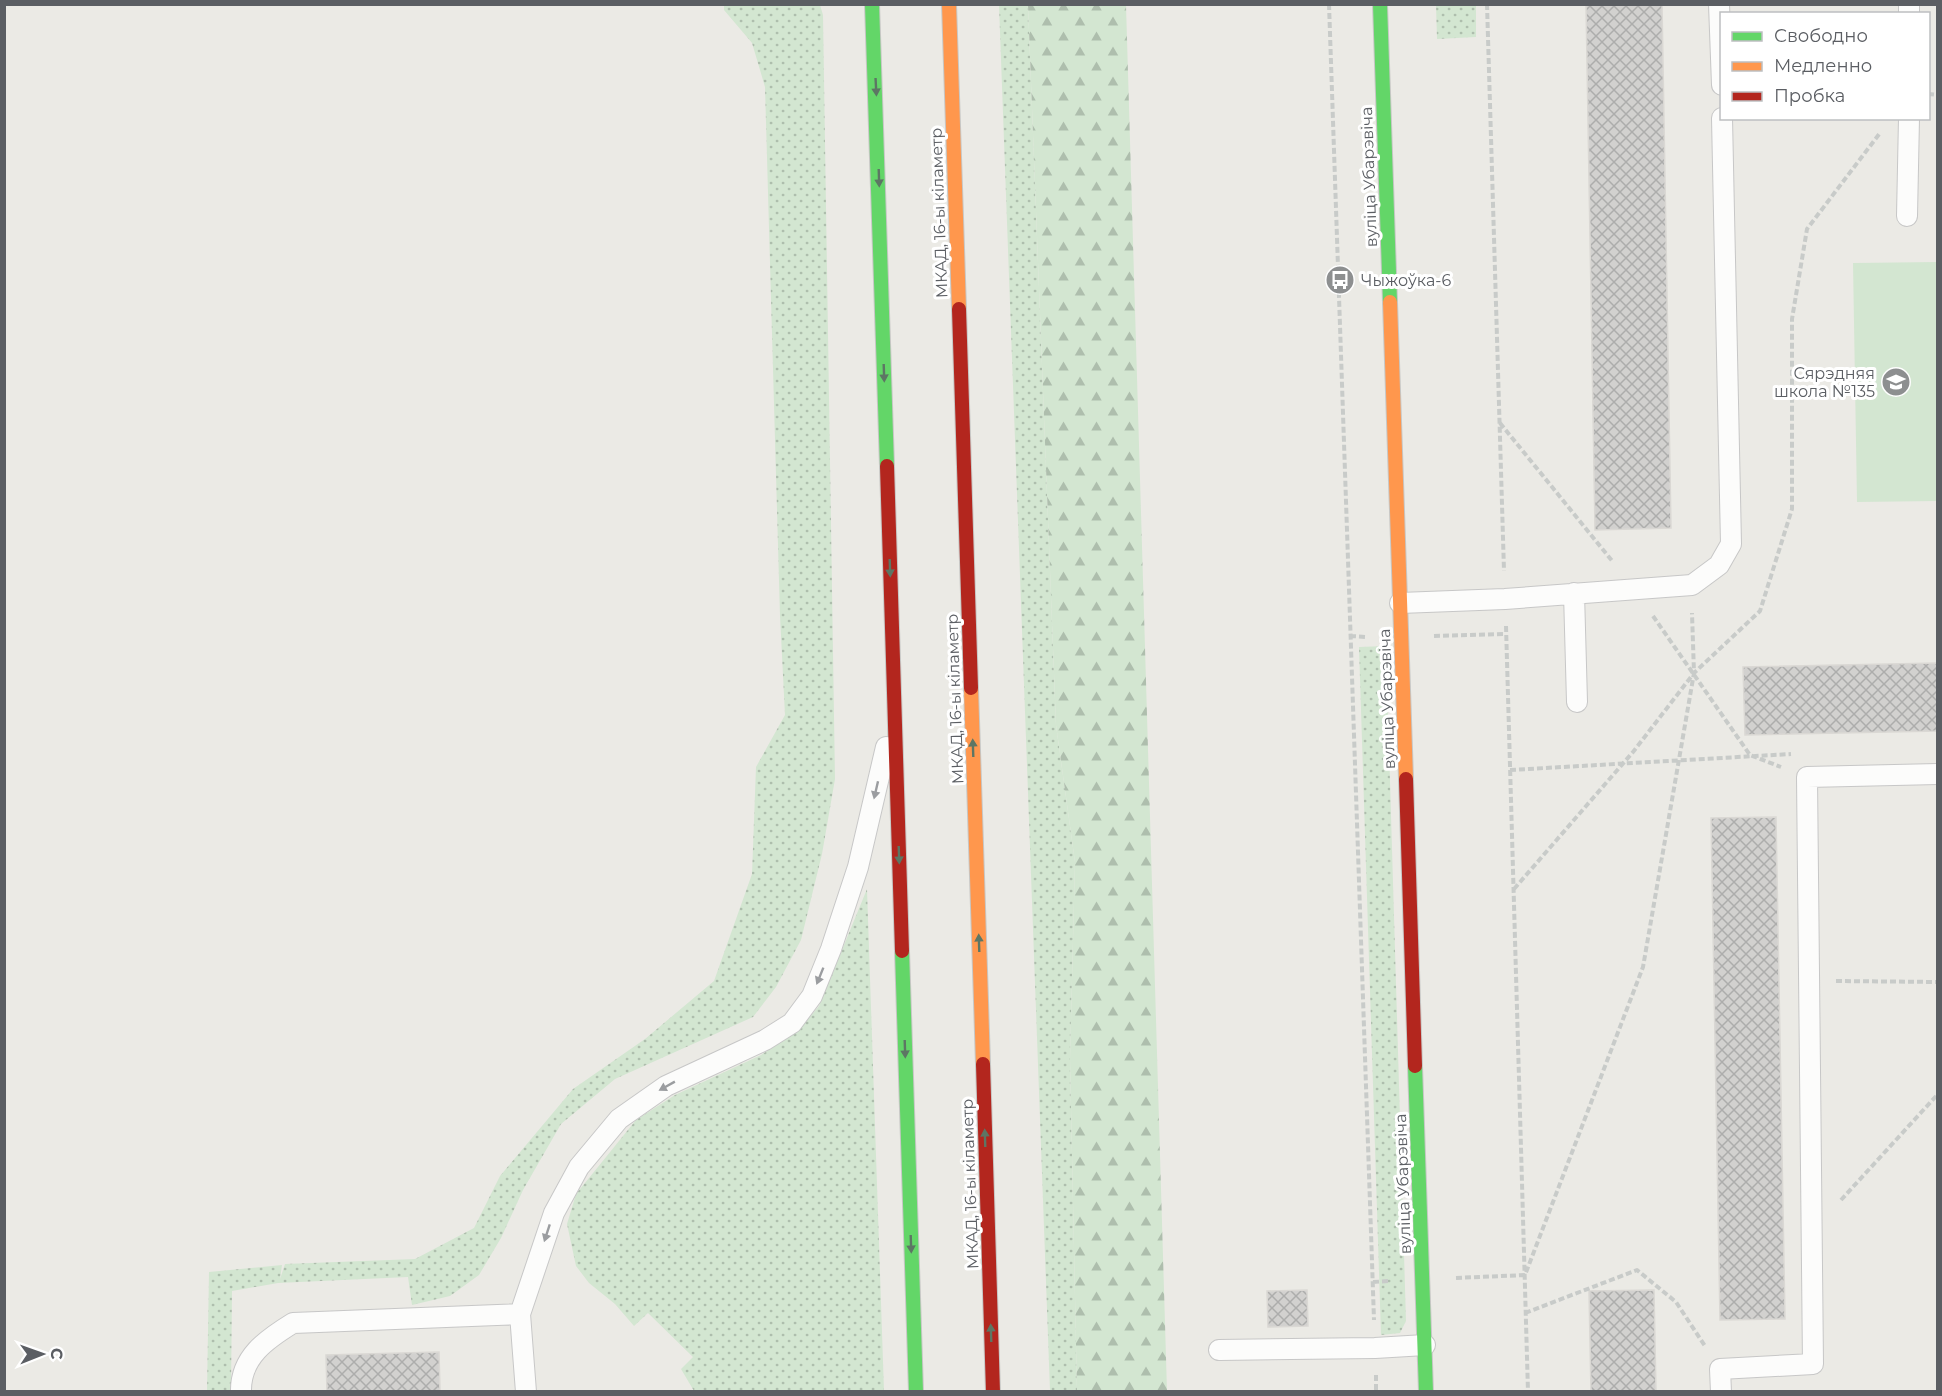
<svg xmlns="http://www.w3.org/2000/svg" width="1942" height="1396" font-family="Montserrat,sans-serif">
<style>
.grass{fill:url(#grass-dots)}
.forest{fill:url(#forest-firs)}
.pitch{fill:#d3e6d1}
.building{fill:url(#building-cross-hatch);stroke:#dad8d4;stroke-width:1.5}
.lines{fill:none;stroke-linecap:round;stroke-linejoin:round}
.lane-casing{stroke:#c7c7c7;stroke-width:22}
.fast-casing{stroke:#c7c7c5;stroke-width:16}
.slow-casing{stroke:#c7c7c5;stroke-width:16}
.jam-casing{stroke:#c7c7c5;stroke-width:16}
.path{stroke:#c8cbc9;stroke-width:4;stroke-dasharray:6 3;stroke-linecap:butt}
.lane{stroke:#fcfcfb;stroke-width:20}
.fast{stroke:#63d668;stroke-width:14}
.slow{stroke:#ff974d;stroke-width:14}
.jam{stroke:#b3261e;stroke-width:14}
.oneway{fill:#5d7664}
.oneway2{fill:#9b9da0}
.labels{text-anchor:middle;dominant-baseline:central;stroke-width:6;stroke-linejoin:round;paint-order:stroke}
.street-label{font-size:16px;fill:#5b5e63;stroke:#fff}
.poi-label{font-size:16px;fill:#5b5e63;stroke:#fff;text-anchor:start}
</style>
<defs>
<pattern id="grass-dots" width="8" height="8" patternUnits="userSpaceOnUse" patternTransform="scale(1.5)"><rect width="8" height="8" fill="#d3e6d1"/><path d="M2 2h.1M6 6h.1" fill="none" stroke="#aebead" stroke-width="1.8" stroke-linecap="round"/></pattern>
<pattern id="forest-firs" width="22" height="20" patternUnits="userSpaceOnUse" patternTransform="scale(1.5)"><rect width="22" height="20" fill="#d3e6d1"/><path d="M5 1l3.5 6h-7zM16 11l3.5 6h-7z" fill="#aebead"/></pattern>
<pattern id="building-cross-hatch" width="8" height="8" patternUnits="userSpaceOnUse" patternTransform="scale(1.5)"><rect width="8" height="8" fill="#d2d1cf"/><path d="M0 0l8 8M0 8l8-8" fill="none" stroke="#adadac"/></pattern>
</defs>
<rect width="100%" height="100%" fill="#ebeae5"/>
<path class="grass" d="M 724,5 L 820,5 L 823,15 L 835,779 L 822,854 L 801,940 L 776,987 L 753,1017 L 615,1079 L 561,1124 L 523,1190 L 501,1238 L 479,1275 L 450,1296 L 412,1305 L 408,1277 L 278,1283 L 232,1291 L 231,1391 L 207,1391 L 209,1272 L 282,1265 L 280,1279 L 285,1264 L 415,1259 L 474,1228 L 500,1176 L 573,1089 L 645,1039 L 714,981 L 752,874 L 756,767 L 785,715 L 780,616 L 765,87 L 752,43 L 724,10 Z
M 999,5 L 1028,5 L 1056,725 L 1075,862 L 1070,1059 L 1077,1391 L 1050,1391 Z
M 1436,5 L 1476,5 L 1476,37 L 1437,39 Z
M 1386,646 L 1406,1321 L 1400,1333 L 1381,1335 L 1359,647 Z
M 867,889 L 884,1391 L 694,1391 L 681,1369 L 693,1357 L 648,1313 L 634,1326 L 615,1304 L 589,1283 L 576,1266 L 567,1224 L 576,1194 L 636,1120 L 675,1095 L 761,1055 L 797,1032 L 819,1006 Z"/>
<path class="forest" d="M 1028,5 L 1126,5 L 1167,1391 L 1077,1391 L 1070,1059 L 1075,862 L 1056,725 Z"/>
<path class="pitch" d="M 1937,262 L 1937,501 L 1857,502 L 1853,263 Z"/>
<path class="building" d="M 1586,4 L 1662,4 L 1671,528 L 1595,530 Z
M 1938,663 L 1938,731 L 1745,735 L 1743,667 Z
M 1776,817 L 1785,1319 L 1720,1320 L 1711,818 Z
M 1307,1290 L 1308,1326 L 1268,1327 L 1267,1291 Z
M 1654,1290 L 1656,1392 L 1591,1392 L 1589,1291 Z
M 439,1352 L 440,1392 L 327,1392 L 326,1355 Z"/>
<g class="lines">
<g class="lane-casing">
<path id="lane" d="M 1719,4 L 1722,85
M 1909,4 L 1909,14
M 1907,216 L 1909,118
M 1574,593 L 1577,702
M 1400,603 L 1505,599 L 1692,585 L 1719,565 L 1731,544 L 1722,118
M 1219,1350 L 1375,1348 L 1425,1345
M 241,1392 C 240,1357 267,1339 293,1323 L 520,1314
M 526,1392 L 520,1314 L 554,1213 L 579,1167 L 619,1119 L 666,1086 L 765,1040 L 792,1023 L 812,996 L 831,949 L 858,867 L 886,747
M 1721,1392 L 1720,1369 L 1813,1364 L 1807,777 L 1938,774"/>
</g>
<g class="fast-casing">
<path id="fast" d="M 872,4 L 887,466
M 1380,4 L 1390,302
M 902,951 L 916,1392
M 1415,1066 L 1426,1392"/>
</g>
<g class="slow-casing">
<path id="slow" d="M 949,4 L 959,309
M 1390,302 L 1406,779
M 971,688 L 983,1064"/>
</g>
<g class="jam-casing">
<path id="jam" d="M 959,309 L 971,688
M 887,466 L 902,951
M 1406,779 L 1415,1066
M 983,1064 L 993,1392"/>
</g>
<path class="path" d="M 1329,4 L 1374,1320
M 1487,4 L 1504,571
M 1928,94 L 1938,95
M 1340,280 L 1354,280
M 1500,423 L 1613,562
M 1653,616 L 1750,755 L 1781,767
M 1506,626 L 1528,1392
M 1350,636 L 1367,637
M 1434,636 L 1506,634
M 1510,770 L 1791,754
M 1514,889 L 1633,752 L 1694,673 L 1760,611 L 1792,509 L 1792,319 L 1807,229 L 1880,133
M 1836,981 L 1938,982
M 1841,1200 L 1938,1094
M 1456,1278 L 1525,1275 L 1643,967 L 1694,673 L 1692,613
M 1373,1282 L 1389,1281
M 1525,1313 L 1637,1270 L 1676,1302 L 1705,1346
M 1376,1375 L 1376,1392"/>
<use href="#lane" class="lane"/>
<use href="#fast" class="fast"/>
<use href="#slow" class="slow"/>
<use href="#jam" class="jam"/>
</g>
<defs><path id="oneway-solid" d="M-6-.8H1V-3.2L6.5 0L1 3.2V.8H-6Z" transform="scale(1.5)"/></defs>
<g class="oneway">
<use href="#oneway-solid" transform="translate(876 87) rotate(87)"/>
<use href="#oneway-solid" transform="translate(879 178) rotate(88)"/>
<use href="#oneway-solid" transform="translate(884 373) rotate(88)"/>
<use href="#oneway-solid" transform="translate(890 568) rotate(88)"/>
<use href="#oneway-solid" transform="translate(973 748) rotate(-92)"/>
<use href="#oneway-solid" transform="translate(899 855) rotate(88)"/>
<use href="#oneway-solid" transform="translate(979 943) rotate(-92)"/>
<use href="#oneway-solid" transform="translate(905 1049) rotate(88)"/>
<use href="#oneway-solid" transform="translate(985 1138) rotate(-92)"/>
<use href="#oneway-solid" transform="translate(911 1244) rotate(88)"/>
<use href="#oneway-solid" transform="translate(991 1333) rotate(-92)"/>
</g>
<g class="oneway2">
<use href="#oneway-solid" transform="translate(876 790) rotate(103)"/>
<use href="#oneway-solid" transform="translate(820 976) rotate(112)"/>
<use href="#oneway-solid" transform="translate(667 1086) rotate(151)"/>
<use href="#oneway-solid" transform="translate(547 1233) rotate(108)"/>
</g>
<defs>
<g id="bus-disc" transform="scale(1.5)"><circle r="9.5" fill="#8d8f90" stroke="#fff"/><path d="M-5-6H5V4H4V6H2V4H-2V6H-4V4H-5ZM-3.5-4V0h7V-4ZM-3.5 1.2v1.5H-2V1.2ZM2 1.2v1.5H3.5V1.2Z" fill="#fff"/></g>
<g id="school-disc" transform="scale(1.5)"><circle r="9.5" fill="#8d8f90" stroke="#fff"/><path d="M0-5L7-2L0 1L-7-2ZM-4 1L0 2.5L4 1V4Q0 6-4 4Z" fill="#fff"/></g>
</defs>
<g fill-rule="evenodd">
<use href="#bus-disc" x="1340" y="280"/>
<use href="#school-disc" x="1896" y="382"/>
</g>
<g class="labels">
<g class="street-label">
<text transform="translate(1369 177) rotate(-92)">вуліца Убарэвіча</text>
<text transform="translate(939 213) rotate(-92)">МКАД, 16-ы кіламетр</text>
<text transform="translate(955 699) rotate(-92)">МКАД, 16-ы кіламетр</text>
<text transform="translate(1387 699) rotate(-92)">вуліца Убарэвіча</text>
<text transform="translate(970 1184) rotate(-92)">МКАД, 16-ы кіламетр</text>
<text transform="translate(1403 1184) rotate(-92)">вуліца Убарэвіча</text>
</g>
<g class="poi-label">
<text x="1361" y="280">Чыжоўка-6</text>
<text x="1875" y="373" text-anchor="end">Сярэдняя<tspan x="1875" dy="18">школа №135</tspan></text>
</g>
</g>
<rect width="1942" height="1396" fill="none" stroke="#5b5e63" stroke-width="12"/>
<rect x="1720" y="12" width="210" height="108" fill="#ffffff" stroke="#bdbfc1" stroke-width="1.5"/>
<rect x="1732" y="32" width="30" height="9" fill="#63d668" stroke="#bdbfc1" stroke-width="1.5"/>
<text x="1774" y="42" font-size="18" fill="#5b5e63">Свободно</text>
<rect x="1732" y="62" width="30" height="9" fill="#ff974d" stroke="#bdbfc1" stroke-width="1.5"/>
<text x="1774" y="72" font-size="18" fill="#5b5e63">Медленно</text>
<rect x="1732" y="92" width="30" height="9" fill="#b3261e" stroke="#bdbfc1" stroke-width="1.5"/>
<text x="1774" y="102" font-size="18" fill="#5b5e63">Пробка</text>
<g transform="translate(42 1354) rotate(89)" stroke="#ffffff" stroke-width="4.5" paint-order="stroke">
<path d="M0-4.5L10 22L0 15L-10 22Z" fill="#5b5e63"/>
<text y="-9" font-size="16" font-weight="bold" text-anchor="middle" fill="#5b5e63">С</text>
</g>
</svg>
